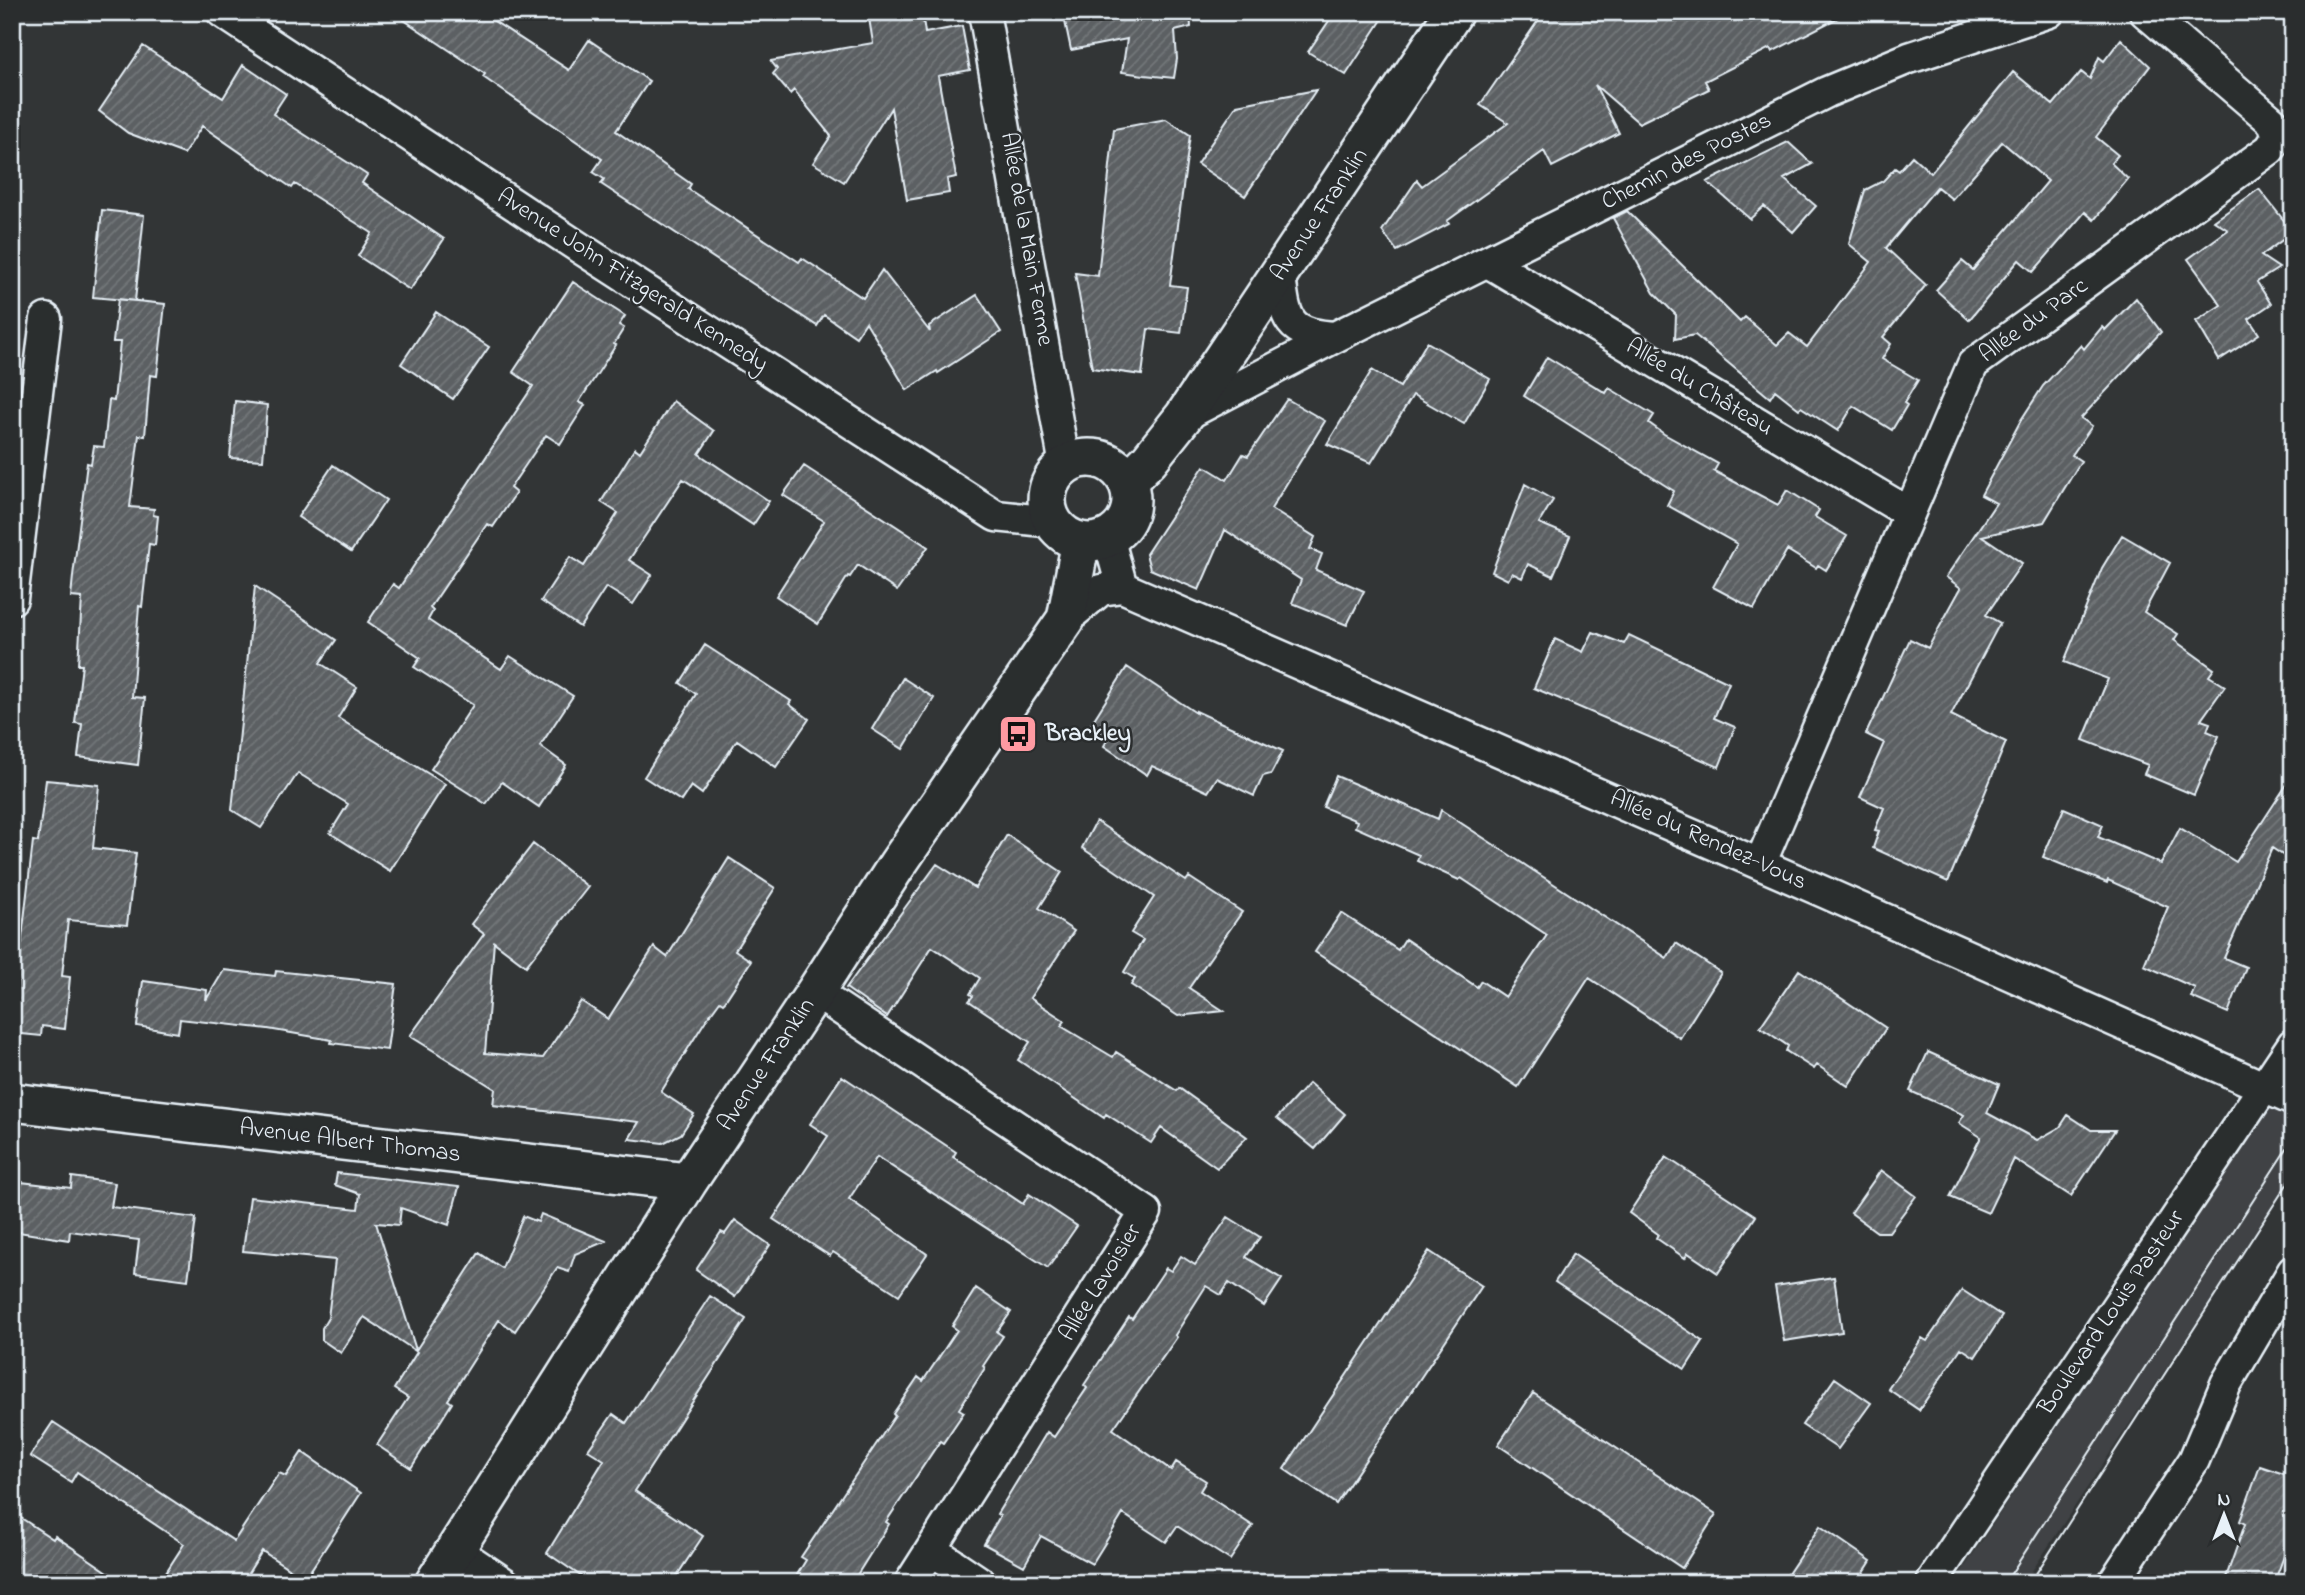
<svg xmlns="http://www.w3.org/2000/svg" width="2305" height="1595" font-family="'Indie Flower',sans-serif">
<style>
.built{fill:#3f4244}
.building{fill:url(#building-hatch);stroke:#e8f1f8;stroke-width:2}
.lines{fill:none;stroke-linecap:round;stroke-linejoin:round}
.minor-casing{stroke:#e8f1f8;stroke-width:35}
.tertiary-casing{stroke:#e8f1f8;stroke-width:42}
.minor{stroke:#2a2d2e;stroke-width:30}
.tertiary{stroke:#2a2d2e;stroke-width:37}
.tram{stroke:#e8f1f8;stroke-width:2}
.labels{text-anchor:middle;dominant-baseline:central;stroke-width:5;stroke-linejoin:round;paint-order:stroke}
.street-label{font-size:24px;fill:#e8f1f8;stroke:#2a2d2e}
.poi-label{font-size:24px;font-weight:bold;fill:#e8f1f8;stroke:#2a2d2e;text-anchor:start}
</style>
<defs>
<pattern id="building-hatch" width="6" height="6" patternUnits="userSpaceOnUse" patternTransform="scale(1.75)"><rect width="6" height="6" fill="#5c6063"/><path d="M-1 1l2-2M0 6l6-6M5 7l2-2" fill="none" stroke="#73777a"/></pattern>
</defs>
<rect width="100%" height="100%" fill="#323536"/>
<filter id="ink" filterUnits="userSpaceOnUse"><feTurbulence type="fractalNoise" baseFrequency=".0143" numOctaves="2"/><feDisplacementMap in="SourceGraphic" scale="14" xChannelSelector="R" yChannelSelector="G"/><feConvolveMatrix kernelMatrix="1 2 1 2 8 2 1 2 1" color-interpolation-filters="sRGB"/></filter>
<g filter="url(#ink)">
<path class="built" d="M 2293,1070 L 2293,1177 L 2024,1583 L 1954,1583 Z"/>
<path class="building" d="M 392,12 L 480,12 L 569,70 L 589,40 L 649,81 L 616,131 L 691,184 L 688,189 L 799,262 L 802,258 L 863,298 L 882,270 L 930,332 L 929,326 L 977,295 L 1001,332 L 938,373 L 937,371 L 907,390 L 866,322 L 856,337 L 824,315 L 817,326 L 773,297 L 601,184 L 604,179 L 593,172 L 602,159 L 483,77 L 485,74 Z
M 868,12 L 922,12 L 925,33 L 962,26 L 970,70 L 938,76 L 956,177 L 947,179 L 949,193 L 907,200 L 891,108 L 844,182 L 813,163 L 831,136 L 794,90 L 790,94 L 773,74 L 777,69 L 771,61 L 873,43 Z
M 1063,12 L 1190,12 L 1191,27 L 1175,31 L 1177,59 L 1174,78 L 1144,75 L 1122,72 L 1127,39 L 1071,50 Z
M 1335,12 L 1387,12 L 1346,75 L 1308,52 Z
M 1544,12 L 1849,12 L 1772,52 L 1770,48 L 1705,81 L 1709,89 L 1639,123 L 1595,85 L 1619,133 L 1552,167 L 1544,151 L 1447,221 L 1449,224 L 1397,251 L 1382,231 L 1417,180 L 1422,186 L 1508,123 L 1480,105 Z
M 2121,39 L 2150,66 L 2096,137 L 2118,155 L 2111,163 L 2128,179 L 2094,220 L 2085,212 L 2033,272 L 2019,260 L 1969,320 L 1936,290 L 1962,261 L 1973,270 L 2048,181 L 2002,142 L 1952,199 L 1937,187 L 1886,248 L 1926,285 L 1883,337 L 1891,344 L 1882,359 L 1918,380 L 1904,403 L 1907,405 L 1892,430 L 1853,406 L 1838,431 L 1801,407 L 1799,409 L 1775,390 L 1770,398 L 1695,335 L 1675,339 L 1676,315 L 1654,293 L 1613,218 L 1627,211 L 1740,322 L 1745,317 L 1777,345 L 1789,333 L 1807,347 L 1871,262 L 1849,244 L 1865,190 L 1883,181 L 1895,168 L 1899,171 L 1912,156 L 1931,173 L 2013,72 L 2053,105 L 2081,72 L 2090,79 L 2099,57 L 2104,61 Z
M 143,46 L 223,98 L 243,65 L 286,94 L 273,114 L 367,175 L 362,183 L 444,239 L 410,290 L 358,256 L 372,233 L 295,184 L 292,188 L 202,126 L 184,154 L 128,133 L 99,111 Z
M 1316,90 L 1245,196 L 1197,164 L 1237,105 Z
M 1166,119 L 1190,135 L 1170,285 L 1187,287 L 1181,333 L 1148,329 L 1142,375 L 1092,368 L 1075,273 L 1098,276 L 1114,129 Z
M 1788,142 L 1812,164 L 1784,179 L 1816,206 L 1793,232 L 1764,206 L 1750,219 L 1707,182 Z
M 2259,189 L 2293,232 L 2261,256 L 2279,268 L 2257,282 L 2271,304 L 2249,319 L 2259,334 L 2219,360 L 2196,321 L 2221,305 L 2188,259 L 2228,230 L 2214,221 Z
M 102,210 L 144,215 L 135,301 L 93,297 Z
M 573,282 L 625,316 L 619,325 L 624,328 L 614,344 L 616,345 L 579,402 L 585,405 L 560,444 L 546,435 L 510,488 L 516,493 L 493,527 L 487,524 L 430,608 L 433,611 L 428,620 L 501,669 L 510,656 L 573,696 L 540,746 L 566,765 L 539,807 L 502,782 L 486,804 L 431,769 L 473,705 L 414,667 L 420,658 L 368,622 L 393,584 L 399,588 L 533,386 L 513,372 Z
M 2136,298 L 2161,332 L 2081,418 L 2092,426 L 2072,455 L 2081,461 L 2044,522 L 1982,536 L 2022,563 L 1986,615 L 2000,623 L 1951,715 L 2006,742 L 1948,882 L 1873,848 L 1879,831 L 1875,830 L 1884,808 L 1860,797 L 1884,743 L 1866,734 L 1910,639 L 1928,648 L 1961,588 L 1946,577 L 1996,503 L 1981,495 L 2021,420 L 2043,386 L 2081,345 L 2084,349 L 2102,327 L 2105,330 Z
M 118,299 L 165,304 L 157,376 L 150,375 L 145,436 L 139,435 L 130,507 L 154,509 L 153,515 L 158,516 L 155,545 L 149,544 L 142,607 L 139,606 L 132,697 L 145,698 L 138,765 L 78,757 L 82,724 L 75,723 L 82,665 L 78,665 L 82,598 L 71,597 L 73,576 L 87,463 L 91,464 L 94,446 L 104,447 L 109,400 L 114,401 L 120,342 L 113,342 Z
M 436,312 L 489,347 L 453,399 L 401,364 Z
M 1427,342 L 1490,379 L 1464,424 L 1413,395 L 1371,463 L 1327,444 L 1372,370 L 1400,387 Z
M 1547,357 L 1606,393 L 1609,388 L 1654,415 L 1649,423 L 1664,434 L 1718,464 L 1714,471 L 1778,505 L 1787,490 L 1819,510 L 1815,517 L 1847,536 L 1826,570 L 1818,565 L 1816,568 L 1787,550 L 1754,609 L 1713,587 L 1737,544 L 1667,505 L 1674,491 L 1524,396 Z
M 1287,399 L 1325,421 L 1271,509 L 1315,537 L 1310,549 L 1322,554 L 1316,570 L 1364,591 L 1347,625 L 1292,603 L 1301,580 L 1225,530 L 1199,590 L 1150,569 L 1146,554 L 1204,466 L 1227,480 L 1243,454 L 1248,456 Z
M 235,401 L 267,405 L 263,460 L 230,458 Z
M 673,401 L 714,431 L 699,454 L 769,501 L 753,525 L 683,479 L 629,560 L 652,575 L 633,604 L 606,587 L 580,627 L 541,601 L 570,557 L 584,566 L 618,513 L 601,502 L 635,448 L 640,452 Z
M 333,465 L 386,500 L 351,552 L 298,517 Z
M 804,466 L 928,547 L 897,591 L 858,565 L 850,577 L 848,576 L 818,624 L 776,596 L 824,521 L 783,495 Z
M 1525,484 L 1553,500 L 1539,523 L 1570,536 L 1553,576 L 1528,564 L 1522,578 L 1512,573 L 1508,580 L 1492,572 Z
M 2122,535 L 2170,563 L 2144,612 L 2178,634 L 2174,640 L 2214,669 L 2209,676 L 2225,686 L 2201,720 L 2210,723 L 2207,731 L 2219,736 L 2194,795 L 2144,774 L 2148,765 L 2083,740 L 2108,679 L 2064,662 L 2102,568 Z
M 255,586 L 336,640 L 320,663 L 357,687 L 338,718 L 445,784 L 390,871 L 330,833 L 348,804 L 298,773 L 261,828 L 232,810 Z
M 1593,632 L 1624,644 L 1629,635 L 1729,683 L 1714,718 L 1735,727 L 1719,767 L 1534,688 L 1555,639 L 1583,652 Z
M 705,645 L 791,701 L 789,704 L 809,719 L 776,767 L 737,740 L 702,794 L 691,786 L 681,801 L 644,777 L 696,694 L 680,683 Z
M 1127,667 L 1196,713 L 1196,711 L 1283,751 L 1271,774 L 1263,776 L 1254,796 L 1217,778 L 1208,792 L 1152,766 L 1147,775 L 1104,746 L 1109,737 L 1091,724 Z
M 903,678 L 934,698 L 903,749 L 872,729 Z
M 2293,775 L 2293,862 L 2272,848 L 2224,958 L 2246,967 L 2228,1013 L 2191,997 L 2195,988 L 2144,965 L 2168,907 L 2108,880 L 2107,883 L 2043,857 L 2064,808 L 2103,825 L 2098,837 L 2161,864 L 2180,828 L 2236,862 Z
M 1336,776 L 1438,819 L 1441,810 L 1667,958 L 1676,943 L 1721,973 L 1680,1038 L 1589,978 L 1518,1087 L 1315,952 L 1341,913 L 1398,950 L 1405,939 L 1477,987 L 1481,981 L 1505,997 L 1547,935 L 1461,878 L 1459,880 L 1417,861 L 1419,855 L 1355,827 L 1357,821 L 1323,807 Z
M 46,780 L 99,785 L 93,848 L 136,853 L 127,925 L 68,920 L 62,976 L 70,977 L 65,1029 L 42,1026 L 41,1036 L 12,1033 L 12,1026 L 33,841 L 38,842 Z
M 1096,821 L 1186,881 L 1189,877 L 1242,912 L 1189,988 L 1224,1011 L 1178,1016 L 1131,985 L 1135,979 L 1124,972 L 1143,940 L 1131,933 L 1154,897 L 1082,848 Z
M 1007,835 L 1062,872 L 1039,908 L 1074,931 L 1030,998 L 1065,1021 L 1061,1026 L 1113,1057 L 1116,1052 L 1177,1091 L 1179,1088 L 1247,1137 L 1217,1168 L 1161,1128 L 1151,1143 L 1106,1114 L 1104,1118 L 1018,1060 L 1030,1042 L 969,1001 L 973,996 L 970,994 L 980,978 L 932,947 L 887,1017 L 846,988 L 937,864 L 975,888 Z
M 533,844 L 588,887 L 526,966 L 494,942 L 485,1053 L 543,1058 L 581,1001 L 608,1019 L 654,947 L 667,957 L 729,858 L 775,888 L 735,950 L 751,961 L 725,1001 L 723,1003 L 720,1001 L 704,1023 L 661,1092 L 694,1114 L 681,1134 L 663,1143 L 629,1139 L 639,1122 L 493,1105 L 495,1089 L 410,1036 L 484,934 L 471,924 Z
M 224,970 L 275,976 L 276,971 L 396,984 L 387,1050 L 331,1043 L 332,1040 L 268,1029 L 180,1019 L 178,1033 L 137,1026 L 143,981 L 207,990 L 206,1000 Z
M 1799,970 L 1886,1028 L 1848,1086 L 1817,1065 L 1814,1069 L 1786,1051 L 1788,1046 L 1760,1027 Z
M 1928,1052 L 1999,1084 L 1987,1113 L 2037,1140 L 2060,1127 L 2068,1115 L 2091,1130 L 2115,1130 L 2071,1196 L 2014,1159 L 1988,1213 L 1950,1197 L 1981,1137 L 1959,1123 L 1964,1115 L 1910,1091 Z
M 842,1076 L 956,1152 L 953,1157 L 1023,1204 L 1029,1194 L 1077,1226 L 1048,1268 L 877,1157 L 849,1199 L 927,1254 L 899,1295 L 833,1252 L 830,1256 L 773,1219 L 828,1136 L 810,1124 Z
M 1309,1083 L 1345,1114 L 1315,1149 L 1277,1118 Z
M 1666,1157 L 1756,1216 L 1718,1273 L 1688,1253 L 1685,1258 L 1656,1238 L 1658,1234 L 1629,1213 Z
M 1881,1170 L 1916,1196 L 1889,1232 L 1877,1232 L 1851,1213 Z
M 337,1173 L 459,1187 L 449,1225 L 401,1208 L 399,1225 L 376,1223 L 416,1350 L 479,1253 L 502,1268 L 523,1216 L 538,1222 L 541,1214 L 606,1241 L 575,1254 L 569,1272 L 557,1268 L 515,1331 L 499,1320 L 448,1400 L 452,1403 L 411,1468 L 377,1445 L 408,1398 L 394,1389 L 417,1352 L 364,1317 L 341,1353 L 322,1340 L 322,1328 L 328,1318 L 335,1260 L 243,1251 L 250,1197 L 358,1209 L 360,1194 L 335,1185 Z
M 72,1177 L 115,1183 L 111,1207 L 196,1218 L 188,1280 L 135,1273 L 139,1240 L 70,1231 L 69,1240 L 12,1231 L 12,1181 L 71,1188 Z
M 1228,1217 L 1260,1237 L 1246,1257 L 1282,1279 L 1264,1306 L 1229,1283 L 1221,1295 L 1206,1286 L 1175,1335 L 1177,1337 L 1113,1429 L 1171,1470 L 1176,1462 L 1206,1481 L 1200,1491 L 1253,1526 L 1230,1560 L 1177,1526 L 1166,1542 L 1123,1514 L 1092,1564 L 1041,1536 L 1024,1566 L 984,1544 L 1000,1516 L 997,1514 L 1047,1432 L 1054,1437 L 1087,1388 L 1084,1385 L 1129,1317 L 1132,1319 L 1166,1268 L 1171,1271 L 1181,1256 L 1195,1265 Z
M 735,1220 L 770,1245 L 735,1297 L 696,1270 L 721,1232 L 725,1234 Z
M 1429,1251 L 1482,1286 L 1336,1504 L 1284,1469 Z
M 1573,1254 L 1703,1341 L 1685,1369 L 1555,1282 Z
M 1834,1277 L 1842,1332 L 1784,1341 L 1775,1286 Z
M 976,1288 L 1011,1312 L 997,1332 L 1003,1336 L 983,1366 L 985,1368 L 959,1409 L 964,1412 L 943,1443 L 940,1441 L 886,1522 L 889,1524 L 852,1583 L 792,1583 L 806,1560 L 801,1557 L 895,1416 L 893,1414 L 918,1377 L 923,1381 L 957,1330 L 952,1326 Z
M 1962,1290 L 2002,1316 L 1975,1357 L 1961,1348 L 1919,1410 L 1888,1389 L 1922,1338 L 1927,1341 Z
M 710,1296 L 746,1319 L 635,1491 L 703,1536 L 672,1583 L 591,1583 L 547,1553 L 604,1460 L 588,1450 L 613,1414 L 626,1423 Z
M 1835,1378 L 1871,1403 L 1838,1449 L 1802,1425 Z
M 1533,1393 L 1716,1514 L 1682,1568 L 1498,1445 Z
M 53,1422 L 234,1541 L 279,1473 L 286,1476 L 302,1452 L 361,1493 L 305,1579 L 262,1551 L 242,1583 L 159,1583 L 184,1544 L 77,1472 L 71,1482 L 30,1456 Z
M 2260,1466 L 2293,1477 L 2293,1532 L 2274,1583 L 2224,1583 L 2245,1524 L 2240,1521 Z
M 12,1512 L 53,1539 L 55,1536 L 124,1583 L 12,1583 Z
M 1820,1526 L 1871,1561 L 1857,1583 L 1782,1583 Z"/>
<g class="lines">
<g class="minor-casing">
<path id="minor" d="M 222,12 L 580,248 L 996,516 L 1053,522
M 984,12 L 1065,466
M 1488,262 L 1909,513
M 1280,275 C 1285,318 1286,334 1335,337
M 1184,416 L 1335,337 L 1827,92 L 1909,58 L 2049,12
M 1108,537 L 1122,587 L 1826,893 L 2293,1100
M 12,599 L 46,319
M 1066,619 L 1101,590 L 1122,587
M 1760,864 L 1973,364 L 2270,149 L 2278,136 L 2273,122 L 2145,12
M 815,992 L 1146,1212 L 910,1583
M 455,1550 L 504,1583
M 932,1550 L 981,1583
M 1931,1583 L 2293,1044
M 2113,1583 L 2194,1460 L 2226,1384 L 2293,1271"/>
</g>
<g class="tertiary-casing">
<path id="tertiary" d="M1047 500a42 42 0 1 1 84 0a42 42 0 1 1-84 0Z
M 1127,482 L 1149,460 L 1184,416 L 1454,12
M 12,1102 L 688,1182
M 434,1583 L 688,1182 L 815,992 L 897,865 L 1066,619 L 1081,541"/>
</g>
<use href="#minor" class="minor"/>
<use href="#tertiary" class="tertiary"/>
<path class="tram" d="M 2005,1583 L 2293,1139
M 2030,1583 L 2293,1175"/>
</g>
</g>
<defs>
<g id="bus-square" transform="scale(2.0125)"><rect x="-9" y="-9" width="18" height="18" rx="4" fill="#ff9aa2" stroke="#2a2d2e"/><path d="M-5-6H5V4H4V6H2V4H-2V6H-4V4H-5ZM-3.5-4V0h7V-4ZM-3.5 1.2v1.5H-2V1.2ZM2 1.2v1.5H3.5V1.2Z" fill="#111"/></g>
</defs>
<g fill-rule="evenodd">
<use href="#bus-square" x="1018" y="734"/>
</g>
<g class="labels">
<g class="street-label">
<text transform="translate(1687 162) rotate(-27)">Chemin des Postes</text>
<text transform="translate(1320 215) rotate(-56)">Avenue Franklin</text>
<text transform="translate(1026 239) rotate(80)">Allée de la Main Ferme</text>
<text transform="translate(632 281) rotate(33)">Avenue John Fitzgerald Kennedy</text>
<text transform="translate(2034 321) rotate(-36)">Allée du Parc</text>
<text transform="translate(1699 388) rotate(31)">Allée du Château</text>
<text transform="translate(1708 841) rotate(24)">Allée du Rendez-Vous</text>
<text transform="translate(767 1065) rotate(-56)">Avenue Franklin</text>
<text transform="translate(350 1142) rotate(7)">Avenue Albert Thomas</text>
<text transform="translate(1101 1283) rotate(-58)">Allée Lavoisier</text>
<text transform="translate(2112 1313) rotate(-56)">Boulevard Louis Pasteur</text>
</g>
<g class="poi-label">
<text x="1045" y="734">Brackley</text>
</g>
</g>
<rect width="2305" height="1595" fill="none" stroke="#2a2d2e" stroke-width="42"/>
<rect x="21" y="21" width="2263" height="1553" fill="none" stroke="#e8f1f8" stroke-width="2.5" filter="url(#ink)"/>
<g transform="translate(2224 1515)" stroke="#2a2d2e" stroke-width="5" paint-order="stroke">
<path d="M0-5L12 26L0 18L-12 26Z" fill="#e8f1f8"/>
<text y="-10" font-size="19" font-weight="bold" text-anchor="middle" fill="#e8f1f8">N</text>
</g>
</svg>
